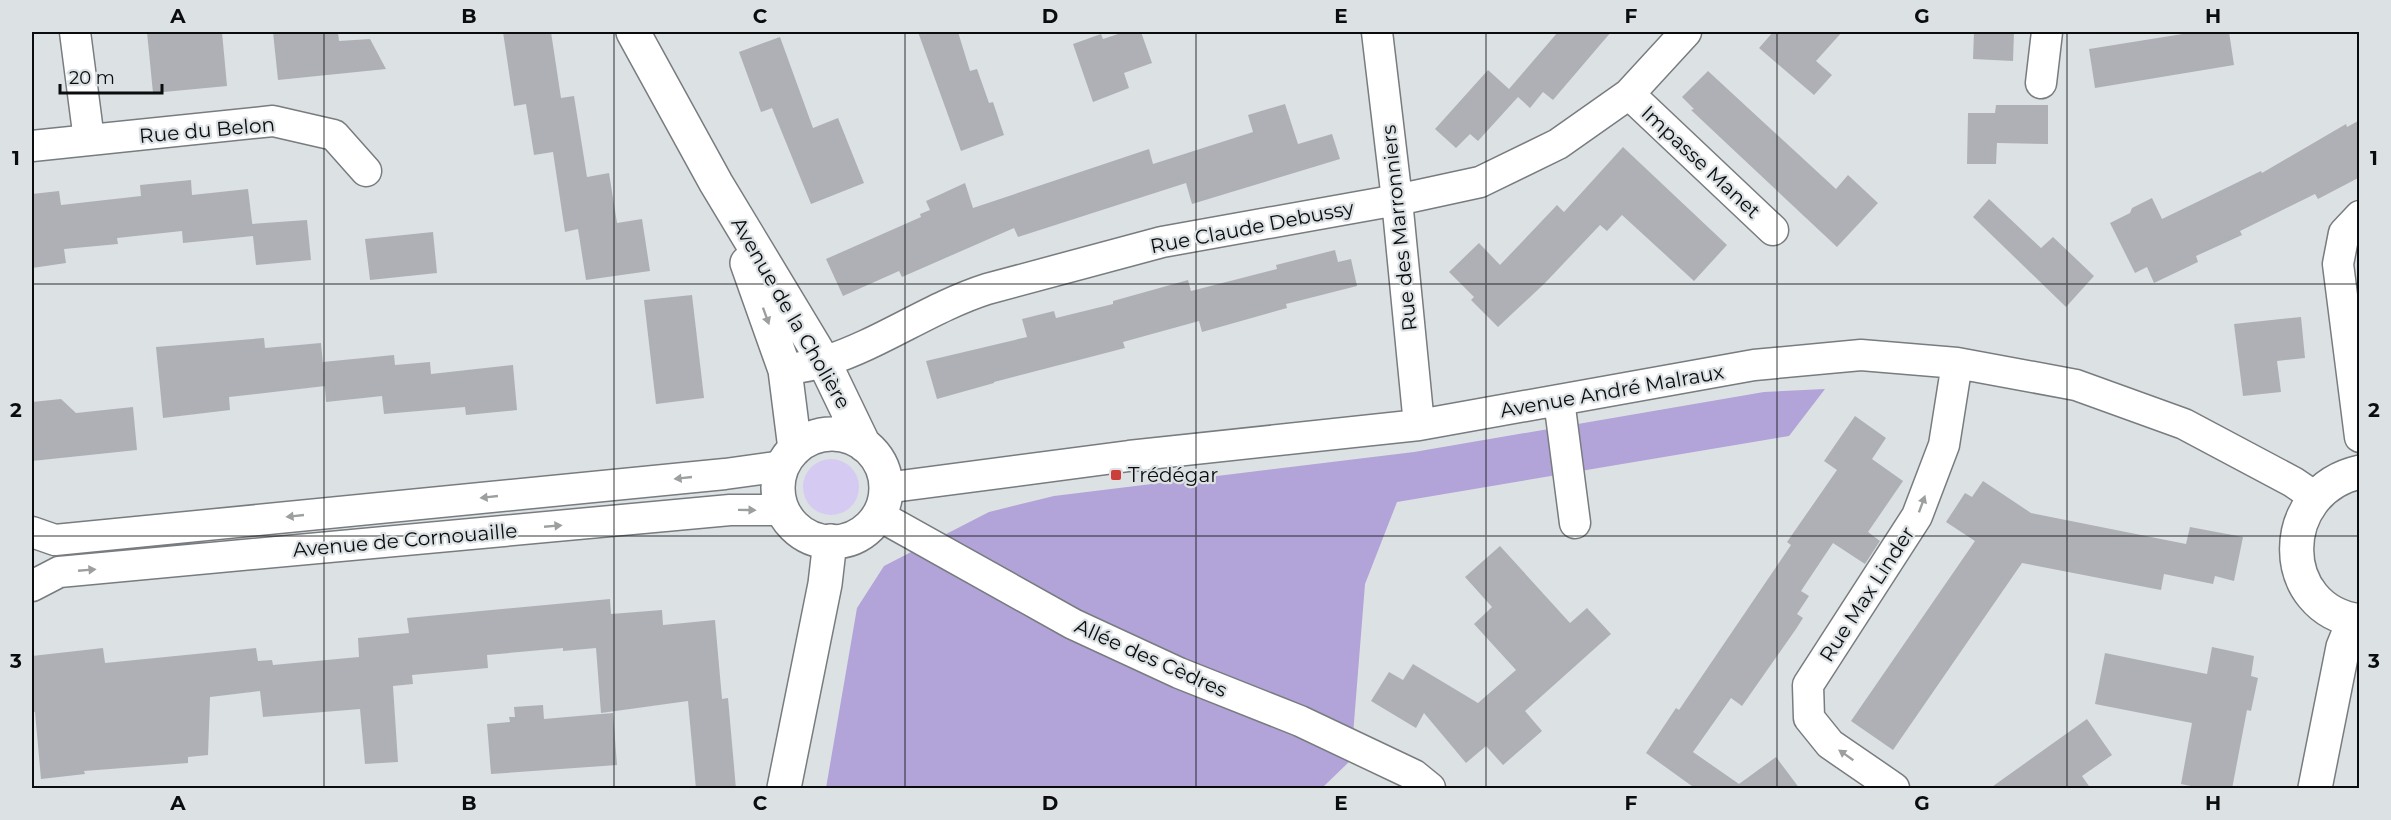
<svg xmlns="http://www.w3.org/2000/svg" width="2391" height="820" font-family="Montserrat,sans-serif">
<style>
.green{fill:#d5caf1}
.forest{fill:#b2a3d8}
.building{fill:#afb0b5}
.lines{fill:none;stroke-linecap:round;stroke-linejoin:round}
.street-casing{stroke:#787c7f;stroke-width:33}
.secondary-casing{stroke:#787c7f;stroke-width:36}
.street{stroke:#fff;stroke-width:30}
.secondary{stroke:#fff;stroke-width:33}
.oneway{fill:#9d9e9e}
.grid{fill:none;stroke:#0b0c0d;stroke-width:1.5;stroke-opacity:0.55}
.poi-dot{fill:#cc3e39;stroke:#dce1e4;stroke-width:2}
.labels{text-anchor:middle;dominant-baseline:central;stroke-width:4.5;stroke-linejoin:round;paint-order:stroke}
.street-label{font-size:20px;fill:#0b0c0d;stroke:#dce1e4}
.poi-label{font-size:20px;fill:#0b0c0d;stroke:#dce1e4;text-anchor:start}
.neatline{fill:none;stroke:#0b0c0d;stroke-width:2}
.grid-label{font-size:20px;text-anchor:middle;font-weight:bold;fill:#0b0c0d}
</style>
<rect width="100%" height="100%" fill="#dce1e4"/>
<path class="green" d="M803 487a28 28 0 1 1 56 0a28 28 0 1 1-56 0Z"/>
<path class="forest" d="M 1825,389 L 1789,436 L 1397,502 L 1365,584 L 1351,760 L 1322,788 L 826,788 L 857,608 L 884,566 L 989,512 L 1054,496 L 1414,452 L 1764,392 Z"/>
<path class="building" d="M 147,32 L 222,32 L 227,86 L 153,93 Z
M 273,32 L 338,32 L 339,41 L 370,39 L 386,69 L 278,80 Z
M 503,32 L 551,32 L 561,98 L 574,96 L 587,177 L 609,173 L 617,223 L 642,219 L 650,271 L 586,280 L 578,229 L 565,232 L 553,152 L 534,155 L 526,104 L 514,106 Z
M 918,32 L 958,32 L 970,71 L 977,69 L 989,103 L 993,102 L 1004,135 L 961,151 Z
M 1124,32 L 1141,32 L 1152,63 L 1124,73 L 1129,88 L 1093,102 L 1073,44 L 1101,34 L 1103,39 Z
M 1558,32 L 1611,32 L 1553,100 L 1543,92 L 1530,108 L 1518,97 L 1478,141 L 1470,134 L 1456,148 L 1435,129 L 1488,70 L 1509,89 Z
M 1773,32 L 1842,32 L 1816,61 L 1832,75 L 1814,95 L 1759,48 Z
M 1974,32 L 2014,32 L 2013,61 L 1973,59 Z
M 2195,32 L 2229,32 L 2234,65 L 2095,88 L 2089,49 Z
M 780,37 L 813,128 L 838,118 L 864,183 L 811,204 L 772,108 L 761,112 L 739,52 Z
M 1708,71 L 1836,189 L 1848,175 L 1878,203 L 1837,247 L 1691,110 L 1694,109 L 1682,97 Z
M 1285,104 L 1298,144 L 1332,134 L 1340,159 L 1192,204 L 1186,183 L 1018,237 L 1014,228 L 902,277 L 899,271 L 843,296 L 826,259 L 921,217 L 920,214 L 930,210 L 926,201 L 965,183 L 973,208 L 1149,149 L 1153,164 L 1253,132 L 1248,115 Z
M 1996,105 L 2048,105 L 2048,144 L 1997,143 L 1996,164 L 1967,164 L 1968,113 L 1995,113 Z
M 2360,120 L 2360,177 L 2318,199 L 2315,194 L 2240,231 L 2242,235 L 2196,256 L 2198,262 L 2154,283 L 2147,267 L 2135,273 L 2110,223 L 2130,213 L 2132,208 L 2152,198 L 2162,219 L 2261,171 L 2262,173 L 2346,124 L 2347,127 Z
M 1623,147 L 1727,245 L 1694,281 L 1622,215 L 1607,231 L 1600,225 L 1545,283 L 1498,327 L 1471,300 L 1474,297 L 1449,272 L 1479,243 L 1500,265 L 1557,205 L 1564,212 Z
M 191,180 L 192,195 L 248,189 L 253,230 L 252,224 L 307,220 L 311,260 L 256,265 L 253,236 L 183,243 L 182,231 L 117,238 L 118,244 L 64,249 L 66,263 L 32,268 L 32,194 L 59,191 L 61,205 L 141,196 L 140,185 Z
M 1989,199 L 2041,248 L 2053,237 L 2094,276 L 2066,307 L 1973,217 Z
M 433,232 L 437,273 L 370,280 L 365,239 Z
M 1335,250 L 1338,262 L 1351,259 L 1357,286 L 1286,304 L 1287,308 L 1202,332 L 1199,321 L 1123,342 L 1125,348 L 994,382 L 994,383 L 937,399 L 926,361 L 1027,337 L 1022,319 L 1054,311 L 1056,318 L 1113,304 L 1113,301 L 1188,280 L 1191,291 L 1277,269 L 1276,265 Z
M 692,295 L 704,398 L 656,404 L 644,300 Z
M 2301,317 L 2305,358 L 2277,361 L 2281,392 L 2243,396 L 2234,324 Z
M 264,338 L 265,348 L 321,343 L 325,386 L 229,397 L 230,410 L 163,418 L 156,347 Z
M 394,355 L 395,365 L 430,362 L 431,374 L 513,365 L 517,410 L 466,415 L 465,407 L 384,414 L 382,396 L 326,402 L 323,362 Z
M 61,399 L 76,413 L 133,407 L 137,450 L 32,461 L 32,402 Z
M 1855,416 L 1886,438 L 1872,459 L 1903,481 L 1868,532 L 1880,541 L 1865,564 L 1833,543 L 1801,591 L 1809,596 L 1797,614 L 1803,618 L 1796,629 L 1742,706 L 1731,698 L 1693,752 L 1739,784 L 1776,757 L 1800,789 L 1696,789 L 1646,753 L 1676,708 L 1679,710 L 1791,545 L 1787,542 L 1837,470 L 1824,461 Z
M 1983,481 L 2031,513 L 2186,544 L 2190,527 L 2243,537 L 2234,581 L 2215,576 L 2213,584 L 2164,574 L 2161,590 L 2022,563 L 1893,750 L 1851,721 L 1975,541 L 1946,522 L 1965,493 L 1972,497 Z
M 1500,546 L 1570,623 L 1587,608 L 1611,634 L 1525,711 L 1542,731 L 1503,765 L 1486,746 L 1466,763 L 1424,713 L 1416,728 L 1371,701 L 1389,672 L 1403,680 L 1413,664 L 1478,703 L 1516,670 L 1474,624 L 1492,607 L 1465,577 Z
M 610,599 L 611,614 L 662,610 L 663,625 L 715,620 L 722,699 L 728,698 L 736,789 L 696,789 L 688,701 L 601,713 L 596,648 L 563,651 L 563,648 L 487,655 L 488,668 L 412,675 L 413,684 L 393,686 L 398,762 L 365,764 L 360,709 L 263,717 L 260,691 L 210,697 L 208,755 L 188,757 L 188,763 L 84,771 L 85,774 L 41,779 L 35,712 L 32,712 L 32,656 L 103,648 L 105,663 L 256,648 L 258,661 L 272,660 L 273,665 L 359,657 L 358,638 L 409,633 L 407,618 Z
M 2212,647 L 2254,656 L 2251,676 L 2258,678 L 2251,711 L 2247,710 L 2232,789 L 2206,789 L 2181,784 L 2192,723 L 2095,704 L 2105,653 L 2207,674 Z
M 543,705 L 544,719 L 613,713 L 617,765 L 491,774 L 487,724 L 510,722 L 509,717 L 515,717 L 514,707 Z
M 2087,719 L 2112,755 L 2082,776 L 2091,789 L 1989,789 Z"/>
<g class="lines">
<g class="street-casing">
<path id="street" d="M 75,32 L 89,140
M 1377,32 L 1397,200 L 1419,425
M 2041,83 L 2047,32
M 1629,94 L 1773,230
M 32,146 L 273,121 L 334,135 L 366,171
M 2360,216 L 2344,233 L 2338,264 L 2360,437
M 785,370 C 799,367 813,366 826,361 C 882,343 931,307 987,289 L 1162,242 L 1397,200 L 1480,182 L 1558,144 L 1629,94 L 1686,32
M 1559,400 L 1575,523
M 885,488 L 1129,456 L 1419,425 L 1754,365 L 1861,355 L 1957,363 L 2076,385 L 2184,424 L 2293,482 L 2315,497
M 878,515 L 1073,624 L 1179,673 L 1300,721 L 1414,775 L 1430,788
M 32,532 L 55,540 L 725,474 L 783,466
M 32,586 L 59,572 L 730,510 L 783,510
M 1894,788 L 1830,744 L 1809,718 L 1808,685 L 1917,516 L 1944,445 L 1957,363"/>
</g>
<g class="secondary-casing">
<path id="secondary" d="M 633,32 L 716,183 L 824,362 L 864,445
M 747,263 L 785,370 L 795,449
M778 488a54 54 0 1 1 108 0a54 54 0 1 1-108 0Z
M 2360,472 C 2275,491 2276,610 2360,621
M 784,788 L 825,584 L 830,541
M 2315,788 L 2343,647 L 2354,620"/>
</g>
<use href="#street" class="street"/>
<use href="#secondary" class="secondary"/>
</g>
<defs><path id="oneway-solid" d="M-6-.8H1V-3.2L6.5 0L1 3.2V.8H-6Z" transform="scale(1.5)"/></defs>
<g class="oneway">
<use href="#oneway-solid" transform="translate(766 316) rotate(70)"/>
<use href="#oneway-solid" transform="translate(683 478) rotate(174)"/>
<use href="#oneway-solid" transform="translate(489 497) rotate(174)"/>
<use href="#oneway-solid" transform="translate(1922 504) rotate(-70)"/>
<use href="#oneway-solid" transform="translate(747 510) rotate(1)"/>
<use href="#oneway-solid" transform="translate(295 516) rotate(174)"/>
<use href="#oneway-solid" transform="translate(553 526) rotate(-5)"/>
<use href="#oneway-solid" transform="translate(87 570) rotate(-5)"/>
<use href="#oneway-solid" transform="translate(1846 755) rotate(-145)"/>
</g>
<path class="grid" d="M 324,32 L 324,788M 614,32 L 614,788M 905,32 L 905,788M 1196,32 L 1196,788M 1486,32 L 1486,788M 1777,32 L 1777,788M 2067,32 L 2067,788M 32,284 L 2360,284M 32,536 L 2360,536"/>
<rect class="poi-dot" x="1110" y="469" width="12" height="12" rx="3"/>
<g class="labels">
<g class="street-label">
<text transform="translate(207 130) rotate(-5)">Rue du Belon</text>
<text transform="translate(1701 162) rotate(43)">Impasse Manet</text>
<text transform="translate(1252 227) rotate(-11)">Rue Claude Debussy</text>
<text transform="translate(1399 228) rotate(-96)">Rue des Marronniers</text>
<text transform="translate(791 313) rotate(60)">Avenue de la Cholière</text>
<text transform="translate(1612 391) rotate(-10)">Avenue André Malraux</text>
<text transform="translate(405 540) rotate(-5)">Avenue de Cornouaille</text>
<text transform="translate(1867 594) rotate(-57)">Rue Max Linder</text>
<text transform="translate(1151 658) rotate(24)">Allée des Cèdres</text>
</g>
<g class="poi-label">
<text x="1128" y="475">Trédégar</text>
</g>
</g>
<rect width="2391" height="820" fill="none" stroke="#dce1e4" stroke-width="66"/>
<path d="M60 84v9h102v-9" fill="none" stroke="#0b0c0d" stroke-width="3"/>
<text x="69" y="84" font-size="18" fill="#0b0c0d" stroke="#dce1e4" stroke-width="4.5" paint-order="stroke">20 m</text>
<rect x="33" y="33" width="2325" height="754" class="neatline"/>
<g class="grid-label">
<text x="178" y="23">A</text>
<text x="469" y="23">B</text>
<text x="760" y="23">C</text>
<text x="1050" y="23">D</text>
<text x="1341" y="23">E</text>
<text x="1631" y="23">F</text>
<text x="1922" y="23">G</text>
<text x="2213" y="23">H</text>
<text x="16" y="165">1</text>
<text x="2374" y="165">1</text>
<text x="16" y="417">2</text>
<text x="2374" y="417">2</text>
<text x="16" y="668">3</text>
<text x="2374" y="668">3</text>
<text x="178" y="810">A</text>
<text x="469" y="810">B</text>
<text x="760" y="810">C</text>
<text x="1050" y="810">D</text>
<text x="1341" y="810">E</text>
<text x="1631" y="810">F</text>
<text x="1922" y="810">G</text>
<text x="2213" y="810">H</text>
</g>
</svg>
